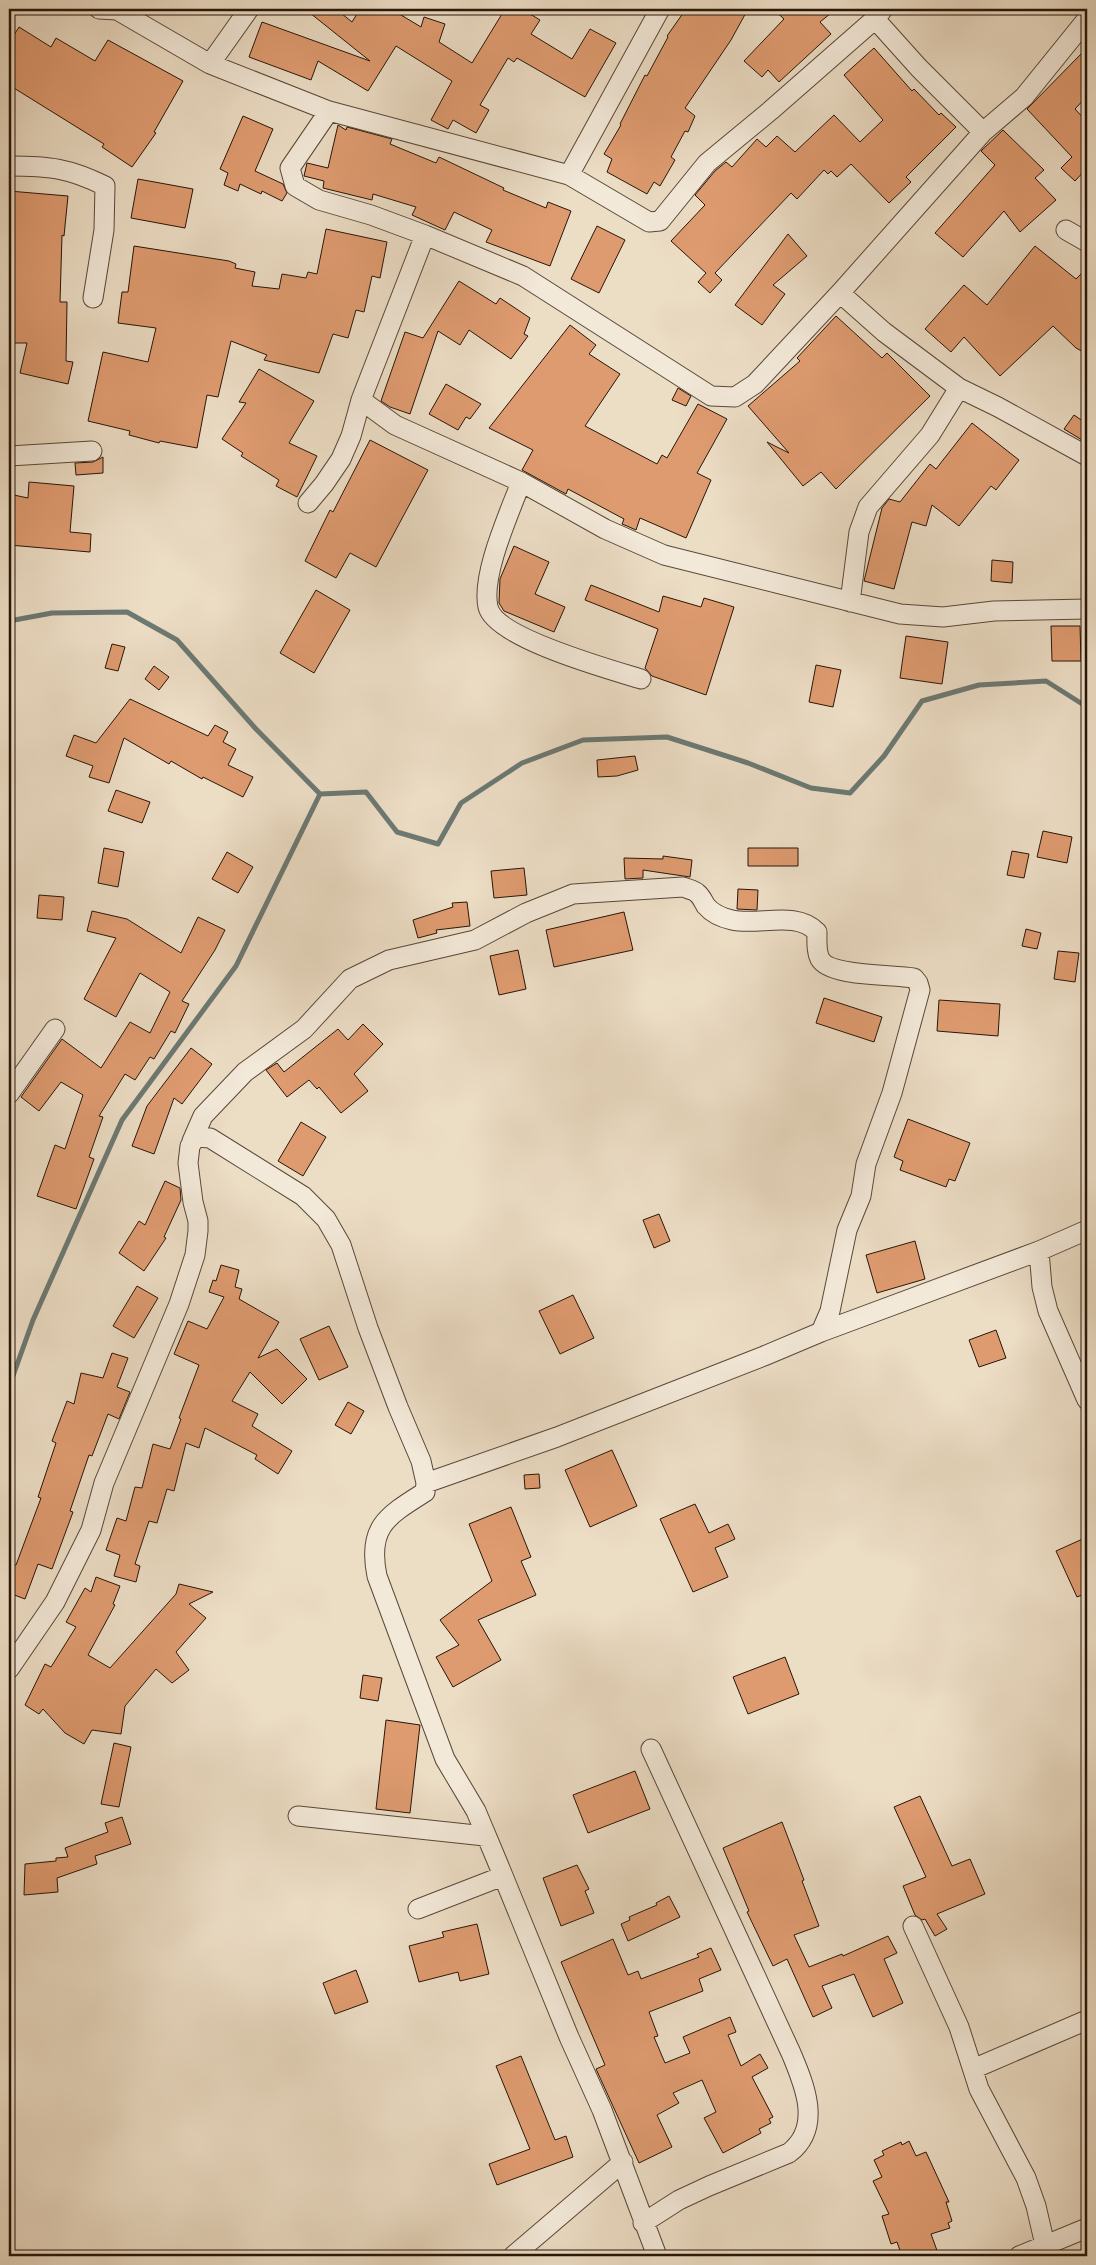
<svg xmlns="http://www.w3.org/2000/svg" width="1096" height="2265" font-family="'Gentium Book Plus',serif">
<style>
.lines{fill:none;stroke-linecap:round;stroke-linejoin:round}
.stream{stroke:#6c7973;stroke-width:5}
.building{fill:#df9b70;stroke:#281508}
.minor-casing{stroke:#594737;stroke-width:21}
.minor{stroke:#f3e9d9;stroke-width:19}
</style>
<rect width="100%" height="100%" fill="#ecddc5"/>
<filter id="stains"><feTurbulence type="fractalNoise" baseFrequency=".004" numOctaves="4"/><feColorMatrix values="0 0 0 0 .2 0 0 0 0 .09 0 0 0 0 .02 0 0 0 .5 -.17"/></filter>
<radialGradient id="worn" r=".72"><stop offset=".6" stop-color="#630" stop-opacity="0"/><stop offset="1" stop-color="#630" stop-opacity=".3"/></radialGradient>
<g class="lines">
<path class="stream" d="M 9,621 L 52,613 L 127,612 L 177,640 L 256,729 L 320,794 L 366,792 L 397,832 L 438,844 L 461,803 L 522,763 L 583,740 L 667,737 L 748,763 L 811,788 L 850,793 L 884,756 L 922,701 L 979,685 L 1046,681 L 1087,707
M 9,1387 L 33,1320 L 122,1120 L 236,966 L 320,794"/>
</g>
<path class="building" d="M 305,9 L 336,9 L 352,22 L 360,9 L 391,9 L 421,27 L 424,17 L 445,24 L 439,42 L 472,63 L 505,9 L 522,9 L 540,20 L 531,34 L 572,59 L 590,29 L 616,43 L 585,97 L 517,58 L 514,62 L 508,58 L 480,105 L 489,110 L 476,133 L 453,120 L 448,129 L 431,120 L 452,81 L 396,46 L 368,91 L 318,61 L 311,80 L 249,57 L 262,22 L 370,61 Z
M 686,9 L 748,9 L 731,40 L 685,108 L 695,116 L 688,132 L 685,131 L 671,157 L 675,160 L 660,186 L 654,182 L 647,194 L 607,172 L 612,159 L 604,154 L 621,125 L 620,124 L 645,75 L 647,76 L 668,37 L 667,36 Z
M 773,9 L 836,9 L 820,22 L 831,34 L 779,82 L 768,70 L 762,77 L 744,61 L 784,19 Z
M 19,27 L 51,47 L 56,38 L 95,61 L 108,40 L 183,81 L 154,132 L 156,133 L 132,167 L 102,147 L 104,144 L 9,85 L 9,43 Z
M 874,48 L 912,91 L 914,89 L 939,115 L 941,113 L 956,127 L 906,177 L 911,182 L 889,203 L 851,164 L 837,177 L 831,171 L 828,174 L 824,170 L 797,199 L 791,193 L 715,273 L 722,280 L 710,293 L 698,282 L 706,273 L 671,241 L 705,205 L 695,195 L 715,171 L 726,162 L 732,167 L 757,139 L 766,147 L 777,136 L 795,152 L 834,115 L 860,142 L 883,120 L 844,75 Z
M 1081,54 L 1087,61 L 1087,96 L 1075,109 L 1087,122 L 1087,168 L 1075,181 L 1061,168 L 1072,157 L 1027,109 Z
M 243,116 L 273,129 L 255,171 L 283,184 L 287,193 L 282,201 L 262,191 L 261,194 L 240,184 L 238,191 L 224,185 L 228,173 L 220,169 Z
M 338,125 L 346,130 L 347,127 L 392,139 L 390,144 L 436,163 L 439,157 L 504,188 L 503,190 L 546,208 L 548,202 L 571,211 L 550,266 L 486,242 L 492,230 L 454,212 L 445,230 L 412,215 L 416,207 L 373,194 L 372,200 L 323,188 L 324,181 L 304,176 L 307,163 L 328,168 Z
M 1003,130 L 1044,170 L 1035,178 L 1056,200 L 1020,232 L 1004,211 L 963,257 L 935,233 L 995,165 L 981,151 Z
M 138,179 L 193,189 L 185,228 L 131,218 Z
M 9,191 L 68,196 L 64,236 L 62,235 L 60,302 L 67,302 L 66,361 L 73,362 L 68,384 L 20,373 L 27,343 L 9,343 Z
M 597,226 L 625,240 L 599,293 L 571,279 Z
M 326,229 L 387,242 L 380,278 L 372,276 L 364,312 L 356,310 L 348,338 L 333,334 L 319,373 L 264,360 L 267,355 L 231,341 L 218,397 L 207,395 L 197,448 L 160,441 L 159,443 L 129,435 L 130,431 L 88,421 L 103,352 L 148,362 L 156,328 L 118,323 L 122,292 L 128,292 L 134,246 L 229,261 L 236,264 L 235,268 L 255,272 L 252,286 L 279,289 L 282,274 L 306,278 L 308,272 L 317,274 Z
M 788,234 L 807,256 L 773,285 L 785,294 L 762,325 L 735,305 Z
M 1035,246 L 1076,279 L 1087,268 L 1087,354 L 1076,348 L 1053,326 L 1000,376 L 964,337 L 951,352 L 925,329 L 964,285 L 987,305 Z
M 459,281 L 496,304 L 500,298 L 530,318 L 524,334 L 528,336 L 511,359 L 469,330 L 460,345 L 438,331 L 410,414 L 390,407 L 381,401 L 405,332 L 423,338 Z
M 836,316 L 882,358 L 887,353 L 930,396 L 836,489 L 821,472 L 803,486 L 767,442 L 789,453 L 748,406 L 800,361 L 797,358 Z
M 570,325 L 596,345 L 589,354 L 620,374 L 585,426 L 657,464 L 662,455 L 667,458 L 698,404 L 727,419 L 697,473 L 711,480 L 686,538 L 640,518 L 636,530 L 627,526 L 622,524 L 624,519 L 568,489 L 566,494 L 522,470 L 533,450 L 489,428 Z
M 259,369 L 314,401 L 289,443 L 317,456 L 297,497 L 276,486 L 279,480 L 241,456 L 243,453 L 222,439 L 246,403 L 239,402 Z
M 446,384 L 481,404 L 470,419 L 466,417 L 458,430 L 429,414 Z
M 678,388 L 691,396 L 686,406 L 672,400 Z
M 1074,415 L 1087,424 L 1087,443 L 1064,429 Z
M 972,423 L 1019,460 L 996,490 L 991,486 L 959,526 L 932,505 L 926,526 L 912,522 L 894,589 L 864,581 L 882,508 L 889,499 L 900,502 L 930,464 L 936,469 Z
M 370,440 L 428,470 L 376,567 L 350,553 L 336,578 L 305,561 L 330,510 L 333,512 Z
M 103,457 L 103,473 L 76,475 L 75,463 L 93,462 Z
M 29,482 L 74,486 L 70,532 L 91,534 L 90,552 L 9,545 L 9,494 L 28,498 Z
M 514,546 L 549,562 L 535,594 L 565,607 L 554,632 L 504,611 L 499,603 L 500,579 Z
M 992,560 L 1013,562 L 1012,583 L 991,581 Z
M 591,585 L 659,612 L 663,596 L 701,607 L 704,598 L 734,607 L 706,695 L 652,676 L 645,668 L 658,629 L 585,600 Z
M 316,590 L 350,610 L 314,673 L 280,653 Z
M 1051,626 L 1080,626 L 1081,661 L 1052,661 Z
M 906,636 L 948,642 L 942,684 L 900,678 Z
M 112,644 L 125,647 L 118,671 L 105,668 Z
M 816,665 L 841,670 L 833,707 L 809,702 Z
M 154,666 L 169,677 L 159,690 L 145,679 Z
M 130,699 L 208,736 L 215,725 L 228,732 L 223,742 L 236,749 L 228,765 L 253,777 L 243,797 L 203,777 L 202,779 L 171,761 L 169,764 L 124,738 L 109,783 L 89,777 L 93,766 L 66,756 L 74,735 L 96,743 Z
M 635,756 L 638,770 L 617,776 L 598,777 L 597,760 Z
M 116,790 L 150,802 L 142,823 L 108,811 Z
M 1043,831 L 1072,837 L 1067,863 L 1037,857 Z
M 104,848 L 124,852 L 118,887 L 98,883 Z
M 748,848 L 798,848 L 798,866 L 748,866 Z
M 1012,851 L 1029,854 L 1024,878 L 1007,875 Z
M 227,852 L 253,867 L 238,893 L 212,879 Z
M 663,856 L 692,860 L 690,877 L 643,870 L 643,878 L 625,879 L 624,858 L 663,859 Z
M 524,868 L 527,895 L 494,898 L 491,871 Z
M 738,889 L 758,890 L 757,910 L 737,909 Z
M 39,895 L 64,897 L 62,920 L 37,918 Z
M 467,902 L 470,926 L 436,930 L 437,933 L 418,938 L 413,920 L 453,907 L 452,903 Z
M 92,911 L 127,919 L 181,953 L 198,917 L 225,930 L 215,950 L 182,1001 L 189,1004 L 175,1033 L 171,1031 L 154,1059 L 150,1057 L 135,1080 L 125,1074 L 99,1116 L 103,1117 L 89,1157 L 94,1159 L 76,1209 L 37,1196 L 55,1145 L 65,1149 L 83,1095 L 61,1082 L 39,1111 L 21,1097 L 62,1039 L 101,1068 L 130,1022 L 150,1033 L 170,992 L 140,973 L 116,1017 L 84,999 L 116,938 L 87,931 Z
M 624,912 L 633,950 L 554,967 L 546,930 Z
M 1026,929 L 1041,933 L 1037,949 L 1022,946 Z
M 518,950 L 526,989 L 499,995 L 490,956 Z
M 1058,951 L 1079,953 L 1075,982 L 1054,979 Z
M 824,998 L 882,1017 L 874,1042 L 816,1023 Z
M 939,1000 L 1000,1004 L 998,1036 L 937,1031 Z
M 363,1024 L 383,1044 L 354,1074 L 368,1091 L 341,1113 L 319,1087 L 317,1089 L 309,1080 L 287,1097 L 266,1070 L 277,1063 L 284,1072 L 338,1029 L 348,1040 Z
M 191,1048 L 212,1064 L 182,1104 L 174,1098 L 154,1154 L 132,1146 L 147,1106 Z
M 908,1119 L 970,1143 L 955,1181 L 949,1179 L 946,1187 L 900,1170 L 903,1161 L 894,1157 Z
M 301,1122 L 326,1137 L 303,1176 L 278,1161 Z
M 165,1181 L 180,1188 L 181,1200 L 164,1237 L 166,1238 L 144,1271 L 119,1253 L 139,1221 L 145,1225 Z
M 659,1214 L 670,1241 L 654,1248 L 643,1220 Z
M 915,1241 L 925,1279 L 877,1293 L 866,1255 Z
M 221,1265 L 239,1270 L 235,1287 L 242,1289 L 239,1299 L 279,1322 L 258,1358 L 277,1349 L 307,1379 L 282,1404 L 250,1372 L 232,1401 L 258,1414 L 252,1426 L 292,1451 L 278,1474 L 255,1459 L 257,1455 L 205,1428 L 199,1448 L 186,1443 L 174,1491 L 167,1489 L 157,1523 L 149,1521 L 135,1564 L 140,1566 L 136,1582 L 114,1576 L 120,1555 L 106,1550 L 117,1518 L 126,1521 L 135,1487 L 142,1488 L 153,1444 L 170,1449 L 181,1419 L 179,1418 L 199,1365 L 174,1354 L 188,1321 L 207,1329 L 224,1297 L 209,1292 L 213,1280 L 216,1281 Z
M 137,1286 L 158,1298 L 134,1338 L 113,1326 Z
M 573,1295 L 594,1338 L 560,1354 L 539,1311 Z
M 329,1326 L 348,1367 L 319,1380 L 300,1339 Z
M 996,1330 L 1006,1358 L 979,1367 L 969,1340 Z
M 112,1353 L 128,1358 L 117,1387 L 130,1392 L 119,1419 L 108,1414 L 92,1456 L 89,1455 L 70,1511 L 73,1512 L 52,1569 L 38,1564 L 25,1599 L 9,1593 L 9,1563 L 16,1565 L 41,1498 L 38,1497 L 56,1443 L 52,1441 L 67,1401 L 74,1404 L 81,1373 L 103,1378 Z
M 348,1402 L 364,1411 L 351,1434 L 335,1425 Z
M 612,1450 L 637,1506 L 590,1527 L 565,1470 Z
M 539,1474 L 540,1488 L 525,1489 L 524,1475 Z
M 695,1504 L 709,1533 L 728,1524 L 735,1539 L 715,1548 L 728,1577 L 693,1592 L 660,1519 Z
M 511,1507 L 531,1557 L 521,1561 L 536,1595 L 478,1620 L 501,1660 L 453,1687 L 436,1657 L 459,1645 L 440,1620 L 492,1581 L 469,1524 Z
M 1087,1537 L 1087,1593 L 1077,1597 L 1056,1551 Z
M 96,1577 L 120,1586 L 113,1604 L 115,1605 L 88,1655 L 110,1668 L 176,1594 L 179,1584 L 213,1592 L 189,1604 L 206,1618 L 176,1652 L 189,1670 L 172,1683 L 156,1669 L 125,1706 L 121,1734 L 92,1730 L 84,1744 L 65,1733 L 43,1709 L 39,1714 L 25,1705 L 45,1664 L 51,1667 L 76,1627 L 66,1622 L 85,1588 L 91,1592 Z
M 785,1657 L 799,1694 L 748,1714 L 733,1677 Z
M 363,1675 L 382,1678 L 378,1701 L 360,1698 Z
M 386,1720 L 420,1725 L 410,1813 L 376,1809 Z
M 114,1743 L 131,1747 L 119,1807 L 101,1804 Z
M 635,1771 L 650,1809 L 588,1833 L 573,1795 Z
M 920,1796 L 952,1866 L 970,1859 L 985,1894 L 937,1914 L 947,1929 L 935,1936 L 925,1919 L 922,1920 L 915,1915 L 903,1886 L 926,1877 L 894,1807 Z
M 122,1817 L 131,1844 L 95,1856 L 97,1864 L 57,1878 L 58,1892 L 24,1895 L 25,1864 L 56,1861 L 56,1858 L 68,1857 L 65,1848 L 108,1832 L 105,1823 Z
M 782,1822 L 804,1880 L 802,1881 L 819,1926 L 794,1935 L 809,1967 L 842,1954 L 843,1956 L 888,1936 L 897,1953 L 884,1959 L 903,2003 L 873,2017 L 854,1974 L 822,1986 L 832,2008 L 813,2017 L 787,1959 L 773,1966 L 747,1912 L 749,1911 L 723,1848 Z
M 577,1865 L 589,1889 L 585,1891 L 594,1913 L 561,1926 L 543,1878 Z
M 669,1896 L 680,1917 L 628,1941 L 621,1924 L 630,1920 L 629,1917 L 657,1905 L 656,1903 Z
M 477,1924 L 489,1974 L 460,1981 L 458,1972 L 419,1982 L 409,1946 L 444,1937 L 442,1932 Z
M 613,1939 L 628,1975 L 638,1971 L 641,1979 L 699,1957 L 697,1954 L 711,1948 L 721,1970 L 699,1979 L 703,1991 L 649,2012 L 658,2036 L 654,2037 L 665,2063 L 690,2053 L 683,2037 L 730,2017 L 736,2032 L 728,2035 L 741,2066 L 760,2054 L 768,2068 L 752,2077 L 773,2117 L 769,2119 L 771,2123 L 759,2129 L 761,2133 L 723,2153 L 704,2118 L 716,2112 L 702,2080 L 673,2093 L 679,2103 L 657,2115 L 672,2147 L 639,2163 L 596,2069 L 605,2065 L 561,1962 Z
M 356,1970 L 368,2002 L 335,2014 L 323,1983 Z
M 521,2056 L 555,2140 L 566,2136 L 573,2157 L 497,2185 L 489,2164 L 530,2149 L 496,2066 Z
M 909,2141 L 916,2156 L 926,2152 L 949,2202 L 946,2202 L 952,2221 L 948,2223 L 950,2228 L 931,2234 L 939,2256 L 902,2256 L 897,2242 L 891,2244 L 882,2216 L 889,2214 L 873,2181 L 882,2177 L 874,2160 L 884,2155 L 882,2151 L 901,2142 L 902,2145 Z"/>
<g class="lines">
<g class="minor-casing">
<path id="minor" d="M 99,9 L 117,10 L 210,64 L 329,111 L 569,175 L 649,222 L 660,221 L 707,163 L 770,111 L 875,19 L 883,9
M 875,19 L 919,68 L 983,132
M 210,64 L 249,9
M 329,111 L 290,168 L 295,186 L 319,200 L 371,215 L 425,235 L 523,276 L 711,396 L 735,397 L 755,384 L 840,293 L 983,132 L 1024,97 L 1087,19
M 9,166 C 49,166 69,168 105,186 L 104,230 L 93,298
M 569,175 L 660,9
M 1066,230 L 1087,242
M 840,293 L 884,332 L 959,388 L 998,407 L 1087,456
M 361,400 L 395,425 L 521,482 L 605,529 L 664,555 L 900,614 L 943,617 L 994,611 L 1087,609
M 9,456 L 92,451
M 521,482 C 509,514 481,575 488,607 C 495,638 612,670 641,679
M 308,503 L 324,484 L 341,459 L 351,436 L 361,400 L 425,235
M 850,602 L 859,532 L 868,507 L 930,435 L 959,388
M 9,1094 L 55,1029
M 192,1141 L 203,1116 L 245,1072 L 304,1029 L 350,979 L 389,960 L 475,940 L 526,913 L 573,894 L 683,887 C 688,889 694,890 697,893 C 701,896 703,901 706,906 C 712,913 723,918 732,920 C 759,926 796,910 817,932 C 817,941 816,951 820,959 C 830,977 893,974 914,978 L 918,983 L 920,990 L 892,1093 L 866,1164 L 861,1196 L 847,1230 L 830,1311 L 821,1332
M 1039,1251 L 1042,1287 L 1048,1311 L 1087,1400
M 9,1669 L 55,1602 L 91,1530 L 104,1483 L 179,1304 L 195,1255 L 198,1231 L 198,1221 L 193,1202 L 188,1163 L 190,1146 L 196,1137 L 210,1138 L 303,1196 L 326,1219 L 341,1245 L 368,1328 L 398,1407 L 421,1461 L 426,1483
M 298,1816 L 485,1836
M 418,1909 L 503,1876
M 913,1926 L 959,2027 L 979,2089 L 1026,2178 L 1036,2206 L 1045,2245
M 973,2069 L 1087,2020
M 643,2223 L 679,2200 L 709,2186 L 789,2153 C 823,2127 804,2084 791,2053 L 651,1749
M 513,2256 L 623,2162
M 657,2256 L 602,2110 L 569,2037 L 497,1861 L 476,1811 L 445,1759 L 377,1576 C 367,1527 387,1516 425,1492 L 426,1483 L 557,1437 L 764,1356 L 821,1332 L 1039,1251 L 1087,1230
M 1019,2256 L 1087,2228"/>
</g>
<use href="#minor" class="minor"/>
</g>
<rect width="1096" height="2265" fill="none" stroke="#ecddc5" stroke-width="30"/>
<rect x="10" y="10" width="1076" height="2245" fill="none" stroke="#281508" stroke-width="2.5"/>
<rect x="15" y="15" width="1066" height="2235" fill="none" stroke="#281508"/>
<rect width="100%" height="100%" filter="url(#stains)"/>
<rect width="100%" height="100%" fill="url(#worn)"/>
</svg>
